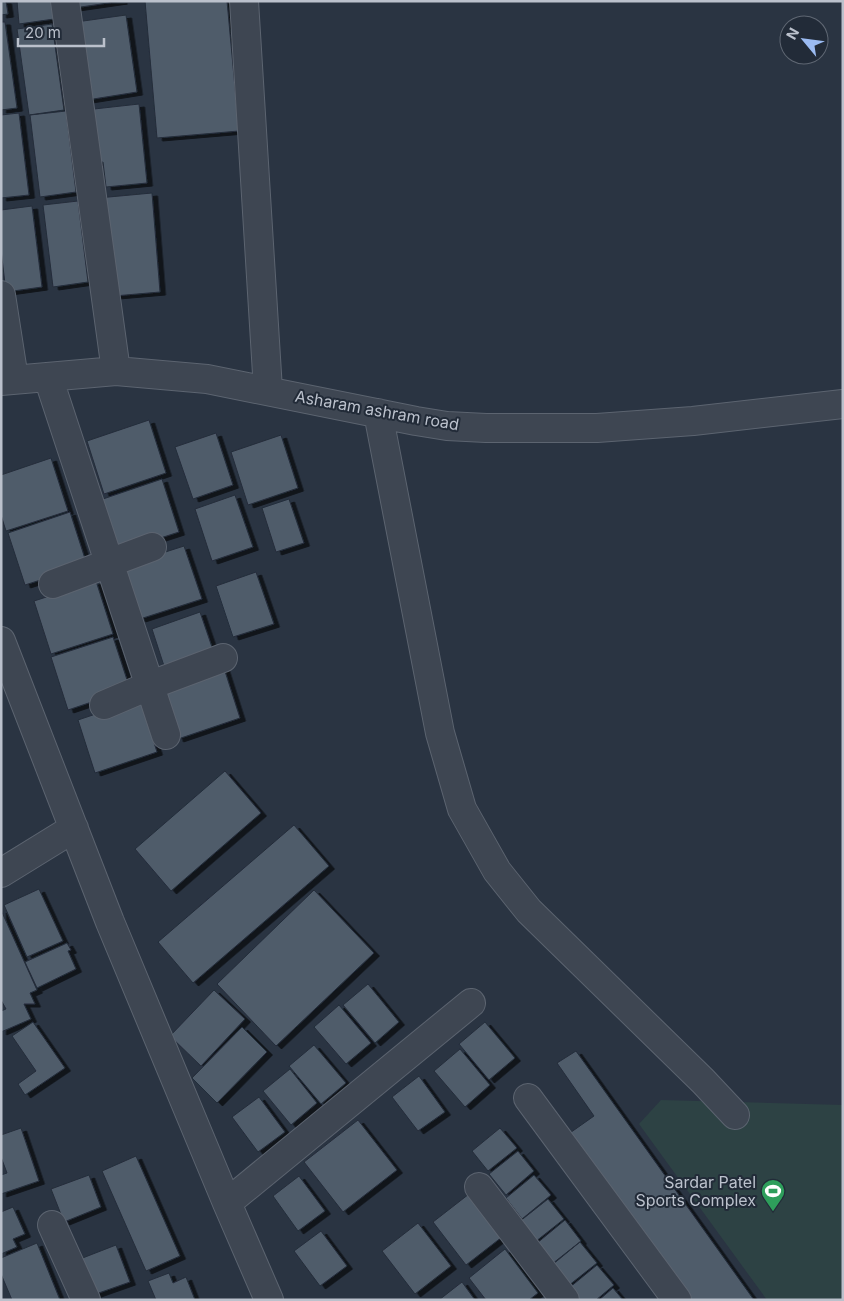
<svg xmlns="http://www.w3.org/2000/svg" width="844" height="1301" font-family="Inter,sans-serif">
<style>
.park{fill:#2d4244}
.building{fill:#505b6b;stroke:#242d3a;filter:url(#shadow)}
.lines{fill:none;stroke-linecap:round;stroke-linejoin:round}
.minor-casing{stroke:#5c6470;stroke-width:30}
.minor{stroke:#3e4652;stroke-width:28}
.labels{text-anchor:middle;dominant-baseline:central;stroke-width:4;stroke-linejoin:round;paint-order:stroke}
.street-label{font-size:16px;fill:#bbc1cc;stroke:#222b38}
.poi-label{font-size:16px;fill:#bbc1cc;stroke:#222b38;text-anchor:end}
</style>
<defs>
<filter id="shadow"><feDropShadow dx="5.5" dy="3" stdDeviation="0" flood-color="#0009"/></filter>
</defs>
<rect width="100%" height="100%" fill="#2a3442"/>
<path class="park" d="M 661,1100 L 843,1105 L 843,1300 L 767,1300 L 639,1124 Z"/>
<path class="building" d="M 1,1 L 6,1 L 8,14 L 1,15 Z
M 17,1 L 52,1 L 54,19 L 19,24 Z
M 73,1 L 122,1 L 74,8 Z
M 145,1 L 227,1 L 239,131 L 157,138 Z
M 126,15 L 137,92 L 87,100 L 76,22 Z
M 1,22 L 5,22 L 17,108 L 1,110 Z
M 52,24 L 64,110 L 29,115 L 17,29 Z
M 139,104 L 147,183 L 106,187 L 103,162 L 91,163 L 85,110 Z
M 66,111 L 76,192 L 40,197 L 30,115 Z
M 19,113 L 29,195 L 1,198 L 1,115 Z
M 152,193 L 160,292 L 114,296 L 98,198 Z
M 78,201 L 88,282 L 53,287 L 43,205 Z
M 32,206 L 42,287 L 6,292 L 1,250 L 1,210 Z
M 149,420 L 166,473 L 104,494 L 87,441 Z
M 216,433 L 233,485 L 193,499 L 175,447 Z
M 281,435 L 298,488 L 248,505 L 231,452 Z
M 51,458 L 68,511 L 6,531 L 1,515 L 1,475 Z
M 162,479 L 179,532 L 117,552 L 100,500 Z
M 235,495 L 253,547 L 212,561 L 195,509 Z
M 289,499 L 304,543 L 276,552 L 262,508 Z
M 70,512 L 87,565 L 25,585 L 8,533 Z
M 184,546 L 202,599 L 140,619 L 122,566 Z
M 256,572 L 274,624 L 233,637 L 216,586 Z
M 96,581 L 113,634 L 51,654 L 34,601 Z
M 200,612 L 214,653 L 165,669 L 152,629 Z
M 113,637 L 130,689 L 68,710 L 51,657 Z
M 223,665 L 240,718 L 178,739 L 161,686 Z
M 140,699 L 157,752 L 95,773 L 78,720 Z
M 225,771 L 261,813 L 171,891 L 135,849 Z
M 294,825 L 329,866 L 193,983 L 158,942 Z
M 39,889 L 63,941 L 27,957 L 4,905 Z
M 314,890 L 374,953 L 276,1046 L 217,984 Z
M 1,910 L 37,990 L 30,993 L 35,1004 L 24,1004 L 31,1019 L 1,1032 L 1,1011 L 6,1009 L 1,1000 Z
M 67,943 L 71,950 L 68,951 L 76,969 L 37,988 L 25,962 Z
M 368,984 L 399,1022 L 375,1043 L 343,1005 Z
M 214,990 L 245,1019 L 201,1066 L 170,1036 Z
M 339,1005 L 371,1043 L 346,1064 L 314,1027 Z
M 33,1022 L 65,1068 L 25,1095 L 18,1084 L 36,1071 L 12,1036 Z
M 485,1022 L 515,1058 L 489,1080 L 459,1044 Z
M 242,1027 L 267,1052 L 217,1103 L 192,1078 Z
M 314,1045 L 346,1083 L 321,1104 L 289,1066 Z
M 460,1049 L 490,1085 L 465,1107 L 434,1071 Z
M 576,1051 L 754,1300 L 689,1300 L 567,1135 L 594,1116 L 557,1063 Z
M 290,1069 L 317,1103 L 291,1125 L 263,1091 Z
M 419,1076 L 445,1112 L 418,1131 L 392,1097 Z
M 259,1097 L 285,1132 L 258,1152 L 232,1117 Z
M 358,1120 L 397,1170 L 343,1212 L 304,1162 Z
M 21,1128 L 39,1181 L 1,1194 L 1,1175 L 7,1173 L 1,1157 L 1,1135 Z
M 500,1128 L 517,1148 L 488,1171 L 472,1151 Z
M 518,1151 L 534,1171 L 506,1195 L 489,1174 Z
M 136,1156 L 180,1256 L 146,1271 L 102,1171 Z
M 89,1175 L 101,1207 L 64,1222 L 51,1189 Z
M 534,1175 L 551,1195 L 522,1219 L 506,1198 Z
M 299,1176 L 325,1211 L 298,1231 L 273,1196 Z
M 469,1194 L 502,1237 L 466,1265 L 433,1222 Z
M 548,1199 L 564,1219 L 535,1242 L 519,1222 Z
M 13,1207 L 25,1234 L 13,1239 L 17,1247 L 1,1254 L 1,1212 Z
M 565,1220 L 581,1241 L 552,1264 L 536,1244 Z
M 418,1223 L 451,1266 L 415,1294 L 382,1251 Z
M 321,1231 L 347,1266 L 320,1286 L 294,1251 Z
M 580,1242 L 597,1263 L 568,1286 L 552,1265 Z
M 37,1243 L 60,1300 L 12,1300 L 1,1274 L 1,1258 Z
M 116,1245 L 130,1282 L 93,1295 L 80,1259 Z
M 505,1249 L 538,1293 L 529,1300 L 486,1300 L 469,1278 Z
M 597,1265 L 614,1285 L 596,1300 L 578,1300 L 569,1288 Z
M 169,1273 L 173,1283 L 186,1277 L 195,1300 L 156,1300 L 148,1281 Z
M 462,1282 L 475,1300 L 439,1300 Z
M 613,1288 L 623,1300 L 599,1300 Z"/>
<g class="lines">
<g class="minor-casing">
<path id="minor" d="M 65,1 L 116,371
M 244,1 L 268,390
M 1,295 L 14,379
M 48,377 L 166,735
M 1,381 L 116,371 L 207,379 L 416,421 L 447,426 L 486,428 L 597,428 L 693,421 L 843,404
M 378,413 L 440,733 L 462,809 L 497,871 L 529,911 L 703,1081 L 735,1115
M 53,584 L 152,547
M 1,641 L 110,922 L 227,1203 L 269,1300
M 104,705 L 151,685 L 223,658
M 1,873 L 74,828
M 528,1098 L 677,1300
M 479,1187 L 565,1300
M 227,1203 L 471,1003
M 52,1225 L 86,1300"/>
</g>
<use href="#minor" class="minor"/>
</g>
<defs>
<g id="stadium-pin" transform="scale(1.25)"><path d="M0 17L-7.5 6A9.5 9.5 0 1 1 7.5 6Z" fill="#2e9e5b" stroke="#222b38"/><path d="M0-5a6.5 5 0 1 0 0 10a6.5 5 0 1 0 0-10ZM-3.5-1.8h7v3.6h-7Z" fill="#fff"/></g>
</defs>
<g fill-rule="evenodd">
<use href="#stadium-pin" x="773" y="1191"/>
</g>
<g class="labels">
<g class="street-label">
<text transform="translate(377 410) rotate(10)">Asharam ashram road</text>
</g>
<g class="poi-label">
<text x="756" y="1182">Sardar Patel<tspan x="756" dy="18">Sports Complex</tspan></text>
</g>
</g>
<rect width="844" height="1301" fill="none" stroke="#bbc1cc" stroke-width="5"/>
<g transform="translate(804 40) rotate(299)"><circle r="24" fill="#222b38" stroke="#5f6773"/>
<path d="M0-4L9 19L0 12L-9 19Z" fill="#9bbbf2"/>
<text y="-8" font-size="14" font-weight="bold" text-anchor="middle" fill="#bbc1cc">N</text>
</g>
<path d="M18 38v8h86v-8" fill="none" stroke="#bbc1cc" stroke-width="2.5"/>
<text x="25" y="38" font-size="15" fill="#bbc1cc" stroke="#222b38" stroke-width="4" paint-order="stroke">20 m</text>
</svg>
